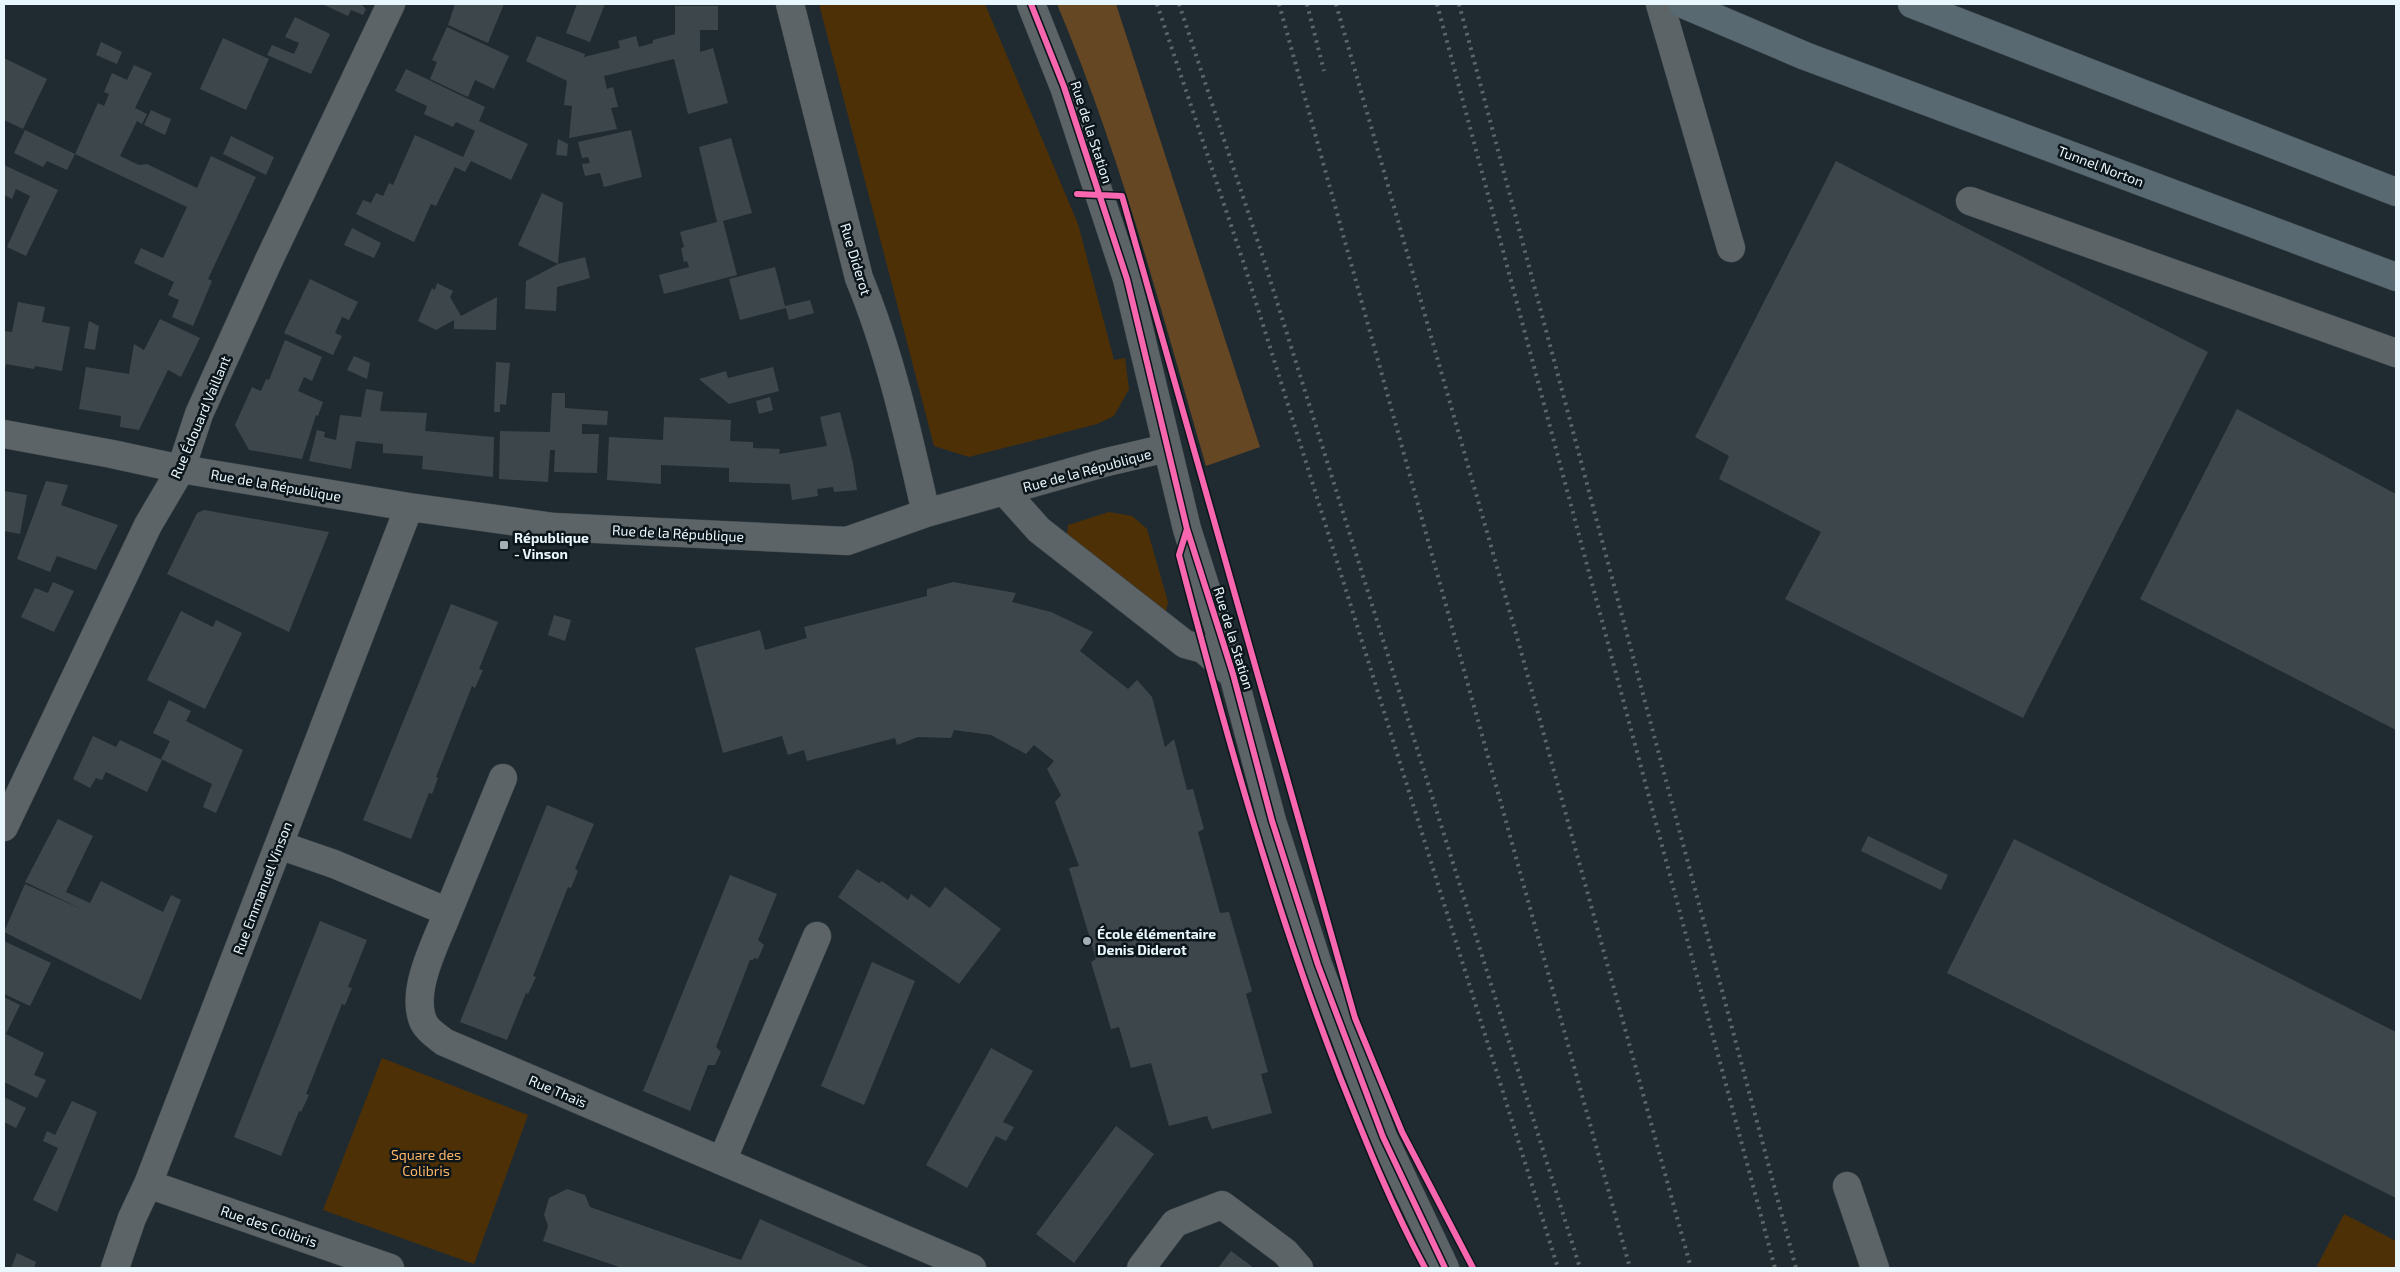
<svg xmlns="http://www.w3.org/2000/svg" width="2400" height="1272" font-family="'Exo 2',sans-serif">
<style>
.green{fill:#4e3007}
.forest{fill:#664723}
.building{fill:#3d464b}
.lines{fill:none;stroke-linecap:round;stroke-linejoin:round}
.minor-casing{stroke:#3f494e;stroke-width:29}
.highway-casing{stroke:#3f494e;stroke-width:29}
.minor{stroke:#5c6468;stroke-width:28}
.highway{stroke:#586972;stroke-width:28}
.rail{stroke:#5c666a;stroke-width:4;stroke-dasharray:2.5 5;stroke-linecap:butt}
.cycleway-casing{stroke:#0c151a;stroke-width:9}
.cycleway{stroke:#f766af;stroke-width:6}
.poi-dot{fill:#a2afb6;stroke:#0c151a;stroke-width:2}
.labels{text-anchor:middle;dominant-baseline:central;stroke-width:5;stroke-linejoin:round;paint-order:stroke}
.street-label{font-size:14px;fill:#e8f6fd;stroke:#0c151a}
.poi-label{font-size:14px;font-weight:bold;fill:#e8f6fd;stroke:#0c151a;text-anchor:start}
.park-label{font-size:14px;fill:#fcb466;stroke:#0c151a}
</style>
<rect width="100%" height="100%" fill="#202b31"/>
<path class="green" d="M 819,4 L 985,4 L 1078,224 L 1114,360 L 1125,358 L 1129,389 L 1114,416 L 1097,424 L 969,457 L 934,446 Z
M 1109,512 L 1132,516 L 1147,529 L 1168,602 L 1166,611 L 1158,610 L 1067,535 L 1068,525 Z
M 382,1058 L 528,1115 L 474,1264 L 323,1210 Z
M 2344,1214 L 2396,1241 L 2396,1268 L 2316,1268 Z"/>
<path class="forest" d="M 1057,4 L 1116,4 L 1260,447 L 1206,466 C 1161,310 1120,153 1057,4 Z"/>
<path class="building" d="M 322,4 L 361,4 L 366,9 L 363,15 L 351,10 L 348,16 Z
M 455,4 L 504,4 L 488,43 L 448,25 Z
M 577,4 L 605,4 L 590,42 L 566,33 Z
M 675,6 L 718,6 L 718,30 L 700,30 L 700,52 L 713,48 L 728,103 L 688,114 L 674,59 L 604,76 L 607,89 L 613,87 L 618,107 L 611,108 L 617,129 L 569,138 L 572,106 L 564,105 L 567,81 L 526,61 L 537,36 L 585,54 L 584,57 L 620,48 L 618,41 L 636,36 L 639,47 L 653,43 L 653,40 L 675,34 Z
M 295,17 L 330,34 L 311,74 L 267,55 L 272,45 L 294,54 L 299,43 L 285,37 Z
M 447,27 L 509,56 L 494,89 L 475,80 L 468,97 L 430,79 L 437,62 L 432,60 Z
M 223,38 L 269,59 L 246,110 L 200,89 Z
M 101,42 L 122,52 L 117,64 L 96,55 Z
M 4,58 L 47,79 L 23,129 L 4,120 Z
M 134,65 L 152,73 L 135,108 L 147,114 L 142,124 L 137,121 L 120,156 L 139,165 L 147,164 L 197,188 L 211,156 L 256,177 L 208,279 L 212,281 L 193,326 L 172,317 L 179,300 L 168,295 L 174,282 L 134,263 L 141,248 L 163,258 L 187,207 L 75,154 L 98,103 L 104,106 L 109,94 L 104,92 L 112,73 L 127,80 Z
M 406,69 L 485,107 L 479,121 L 528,144 L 511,180 L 471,161 L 465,172 L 455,167 L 436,206 L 431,204 L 414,242 L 356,214 L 363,200 L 371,203 L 376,193 L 383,196 L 389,183 L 393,185 L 415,135 L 463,157 L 475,131 L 456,122 L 453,127 L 424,114 L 427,106 L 395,91 Z
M 151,110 L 171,119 L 165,135 L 144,125 Z
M 25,130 L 75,154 L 67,170 L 47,161 L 43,167 L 14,153 Z
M 631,130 L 642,177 L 604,187 L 600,173 L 585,176 L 582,164 L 590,163 L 588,157 L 582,158 L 578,142 Z
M 231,136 L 274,157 L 266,175 L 223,154 Z
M 731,138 L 752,213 L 723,221 L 737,275 L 664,294 L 659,275 L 689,267 L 687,261 L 684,262 L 681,248 L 684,247 L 680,232 L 717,222 L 699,147 Z
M 558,139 L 568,144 L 567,156 L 556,155 Z
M 1836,161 L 2208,352 L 2023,718 L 1785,599 L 1821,532 L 1719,479 L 1729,456 L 1695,437 Z
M 4,165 L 58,190 L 26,256 L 7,247 L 30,196 L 16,189 L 12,199 L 4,195 Z
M 542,193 L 563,203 L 558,264 L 518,245 Z
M 352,228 L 381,243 L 374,258 L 344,245 Z
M 585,257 L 590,278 L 557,287 L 556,311 L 525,309 L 526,281 L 558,264 Z
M 775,267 L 785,306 L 810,300 L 814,313 L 789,320 L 786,308 L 740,320 L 729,279 Z
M 310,279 L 358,302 L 349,320 L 342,317 L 335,333 L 342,336 L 333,355 L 284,333 Z
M 437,283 L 453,291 L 450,297 L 461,316 L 497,297 L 496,330 L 454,329 L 454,320 L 436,330 L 418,321 L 432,288 L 435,290 Z
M 18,302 L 45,307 L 42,322 L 70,327 L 62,371 L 35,366 L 34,369 L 6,364 L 4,374 L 4,331 L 12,332 Z
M 160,319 L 200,338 L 181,377 L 168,370 L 139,430 L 120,427 L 121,416 L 79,409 L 86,367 L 129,374 L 134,344 L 144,350 Z
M 89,321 L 99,326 L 95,350 L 84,348 Z
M 285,340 L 322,357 L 312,381 L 304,377 L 298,391 L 323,402 L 318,416 L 316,415 L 302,459 L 249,450 L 235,425 L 252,387 L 261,391 L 266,379 L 269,380 Z
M 354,356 L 370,363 L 367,379 L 347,370 Z
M 496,362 L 510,363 L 506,405 L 500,404 L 500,412 L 494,412 Z
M 773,367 L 779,391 L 729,404 L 699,379 L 726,371 L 728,378 Z
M 366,389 L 383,392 L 380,411 L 427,413 L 425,431 L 494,437 L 493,477 L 422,469 L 423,456 L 383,453 L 383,444 L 356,441 L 351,469 L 309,461 L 317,430 L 325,432 L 324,437 L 336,440 L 340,415 L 361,417 Z
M 552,393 L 565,393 L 565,408 L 608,411 L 607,425 L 582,424 L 582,434 L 599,434 L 597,473 L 554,472 L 555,450 L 550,450 L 548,482 L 499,479 L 500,431 L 550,432 Z
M 770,397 L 773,410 L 759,414 L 756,401 Z
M 2237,409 L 2396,494 L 2396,730 L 2140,599 Z
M 840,412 L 853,463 L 857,490 L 834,492 L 833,487 L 817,489 L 818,496 L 792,500 L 790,484 L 729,482 L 729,468 L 661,465 L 661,484 L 607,480 L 609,437 L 663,440 L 664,417 L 731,420 L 730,441 L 753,442 L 753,448 L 780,449 L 779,454 L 827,446 L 820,417 Z
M 46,481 L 68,485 L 61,505 L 118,525 L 96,570 L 57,556 L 50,572 L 17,559 Z
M 4,491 L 27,495 L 20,534 L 4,531 Z
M 204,510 L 329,532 L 289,632 L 167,574 L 197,513 Z
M 53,582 L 74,591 L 54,632 L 21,617 L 35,588 L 48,593 Z
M 953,582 L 1016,593 L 1012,602 L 1051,612 L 1093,632 L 1080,651 L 1128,689 L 1137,680 L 1152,697 L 1165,747 L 1174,739 L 1187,790 L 1193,789 L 1204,829 L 1198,832 L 1220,913 L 1229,912 L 1252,991 L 1246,994 L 1268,1072 L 1261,1074 L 1272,1113 L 1212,1129 L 1207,1116 L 1169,1126 L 1151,1063 L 1131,1068 L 1119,1027 L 1111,1029 L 1091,962 L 1096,959 L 1069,868 L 1079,866 L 1055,802 L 1061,795 L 1047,769 L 1054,761 L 1034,745 L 1026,754 L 991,735 L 954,730 L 951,738 L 918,737 L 897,745 L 895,738 L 807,761 L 804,750 L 788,755 L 782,736 L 723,753 L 695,648 L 760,630 L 765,650 L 807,638 L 804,627 L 927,596 L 927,589 Z
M 451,604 L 498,622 L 479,669 L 483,670 L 475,688 L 472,686 L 436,777 L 438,778 L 432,794 L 429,793 L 411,839 L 363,820 Z
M 181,611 L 213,627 L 216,620 L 242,633 L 205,709 L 147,680 Z
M 554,615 L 571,620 L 565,641 L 548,635 Z
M 169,700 L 191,711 L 186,721 L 243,750 L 216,813 L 203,807 L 212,784 L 161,759 L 170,741 L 153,733 Z
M 93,736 L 116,747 L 120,740 L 162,760 L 147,792 L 106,772 L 102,780 L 96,778 L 90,788 L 73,779 Z
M 547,805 L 594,824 L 575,869 L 578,871 L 571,888 L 568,887 L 533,976 L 536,977 L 528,994 L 526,993 L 507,1040 L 460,1022 Z
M 58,819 L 93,836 L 66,892 L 90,903 L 101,881 L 163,912 L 171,895 L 181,900 L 141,1000 L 4,932 L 25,884 L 86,911 L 25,882 Z
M 1868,836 L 1948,875 L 1941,890 L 1861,851 Z
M 2014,839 L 2396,1032 L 2396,1198 L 1947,973 Z
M 857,869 L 879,883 L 882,881 L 908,900 L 911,894 L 930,908 L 945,887 L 1001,929 L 959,984 L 838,897 Z
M 730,875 L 777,894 L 758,940 L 764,945 L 758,959 L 754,958 L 753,960 L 750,960 L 716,1047 L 721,1052 L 715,1065 L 708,1065 L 690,1111 L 643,1091 Z
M 320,921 L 367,940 L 348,987 L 352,988 L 345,1005 L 342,1004 L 306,1094 L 309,1095 L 301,1112 L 299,1111 L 281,1156 L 234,1137 Z
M 4,941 L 51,963 L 30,1006 L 4,994 Z
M 872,962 L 915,981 L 864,1105 L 821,1086 Z
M 4,997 L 20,1005 L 6,1034 L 44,1053 L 34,1075 L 46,1080 L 37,1098 L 4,1082 Z
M 991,1048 L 1033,1071 L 1003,1122 L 1014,1127 L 1006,1141 L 996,1136 L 967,1188 L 926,1165 Z
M 4,1097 L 26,1108 L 16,1128 L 4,1122 Z
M 72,1101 L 97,1112 L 57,1212 L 33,1200 L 58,1148 L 43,1141 L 47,1131 L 55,1135 Z
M 1116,1126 L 1154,1154 L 1074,1263 L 1036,1234 Z
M 567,1189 L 585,1195 L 590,1207 L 741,1260 L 760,1219 L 871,1268 L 622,1268 L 543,1241 L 548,1226 L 544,1215 L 549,1198 Z
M 1231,1251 L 1254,1268 L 1218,1268 Z
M 17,1253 L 36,1262 L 34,1268 L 11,1268 Z"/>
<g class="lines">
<g class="minor-casing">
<path id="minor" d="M 790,4 L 859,278 C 890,353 908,434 926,513
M 1031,4 L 1064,87 L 1127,279 L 1187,529 L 1233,674 L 1272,821 L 1318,965 L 1383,1137 L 1445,1268
M 1660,4 L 1731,248
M 1970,201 L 2396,353
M 4,434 L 112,454 L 181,469 L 409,507 L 554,527 L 847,541 L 926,513 L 1107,462 L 1167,448
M 1005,492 L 1039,530 L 1185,644 L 1203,649 L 1232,674
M 4,827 L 148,525 L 181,469 L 199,414 L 268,262 L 391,4
M 279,845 L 334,864 L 448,912 C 436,943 409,992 424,1023 C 428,1031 438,1037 444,1042 L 972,1268
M 448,912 L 503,778
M 722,1161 L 817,936
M 148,1184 L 390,1268
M 1847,1186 L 1875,1268
M 115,1268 L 132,1218 L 148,1184 L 409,507
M 1141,1268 L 1175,1223 L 1222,1205 L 1285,1252 L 1299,1268"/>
</g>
<g class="highway-casing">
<path id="highway" d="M 1683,4 L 1805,56 L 2396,277
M 1912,4 L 2396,192"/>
</g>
<use href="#minor" class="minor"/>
<use href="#highway" class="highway"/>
<path class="rail" d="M 1157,4 L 1244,264 L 1558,1268
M 1179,4 L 1262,254 L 1580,1268
M 1279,4 L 1630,1268
M 1307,4 L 1324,71
M 1336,4 L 1517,637 L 1691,1268
M 1437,4 L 1775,1268
M 1459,4 L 1796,1268"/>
<g class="cycleway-casing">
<path id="cycleway" d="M 1031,4 L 1064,87 L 1127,279 L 1187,529 L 1233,674 L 1272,821 L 1318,965 L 1383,1137 L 1445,1268
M 1077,194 L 1122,196 L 1355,1018 L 1402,1132 L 1473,1268
M 1187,529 L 1179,555 C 1225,731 1274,907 1340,1077 C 1366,1142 1392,1207 1425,1268"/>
</g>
<use href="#cycleway" class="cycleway"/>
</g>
<g class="poi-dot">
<rect x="499" y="540" width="10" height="10" rx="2.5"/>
<circle cx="1087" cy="941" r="5"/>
</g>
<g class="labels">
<g class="street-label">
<text transform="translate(1092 132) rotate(72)">Rue de la Station</text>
<text transform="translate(2101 166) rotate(21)">Tunnel Norton</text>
<text transform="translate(856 259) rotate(73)">Rue Diderot</text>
<text transform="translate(200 417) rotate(-67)">Rue Édouard Vaillant</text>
<text transform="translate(1087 470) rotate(-15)">Rue de la République</text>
<text transform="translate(276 485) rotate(10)">Rue de la République</text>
<text transform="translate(678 533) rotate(3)">Rue de la République</text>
<text transform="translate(1234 638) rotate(73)">Rue de la Station</text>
<text transform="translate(262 888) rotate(-69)">Rue Emmanuel Vinson</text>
<text transform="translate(558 1091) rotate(23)">Rue Thaïs</text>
<text transform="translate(269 1226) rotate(19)">Rue des Colibris</text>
</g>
<g class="poi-label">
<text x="514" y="537">République<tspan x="514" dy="16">- Vinson</tspan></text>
<text x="1097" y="933">École élémentaire<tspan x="1097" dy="16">Denis Diderot</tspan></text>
</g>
<g class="park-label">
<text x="426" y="1154">Square des<tspan x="426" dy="16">Colibris</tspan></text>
</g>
</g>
<rect width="2400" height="1272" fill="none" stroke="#e8f6fd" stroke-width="10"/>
</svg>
